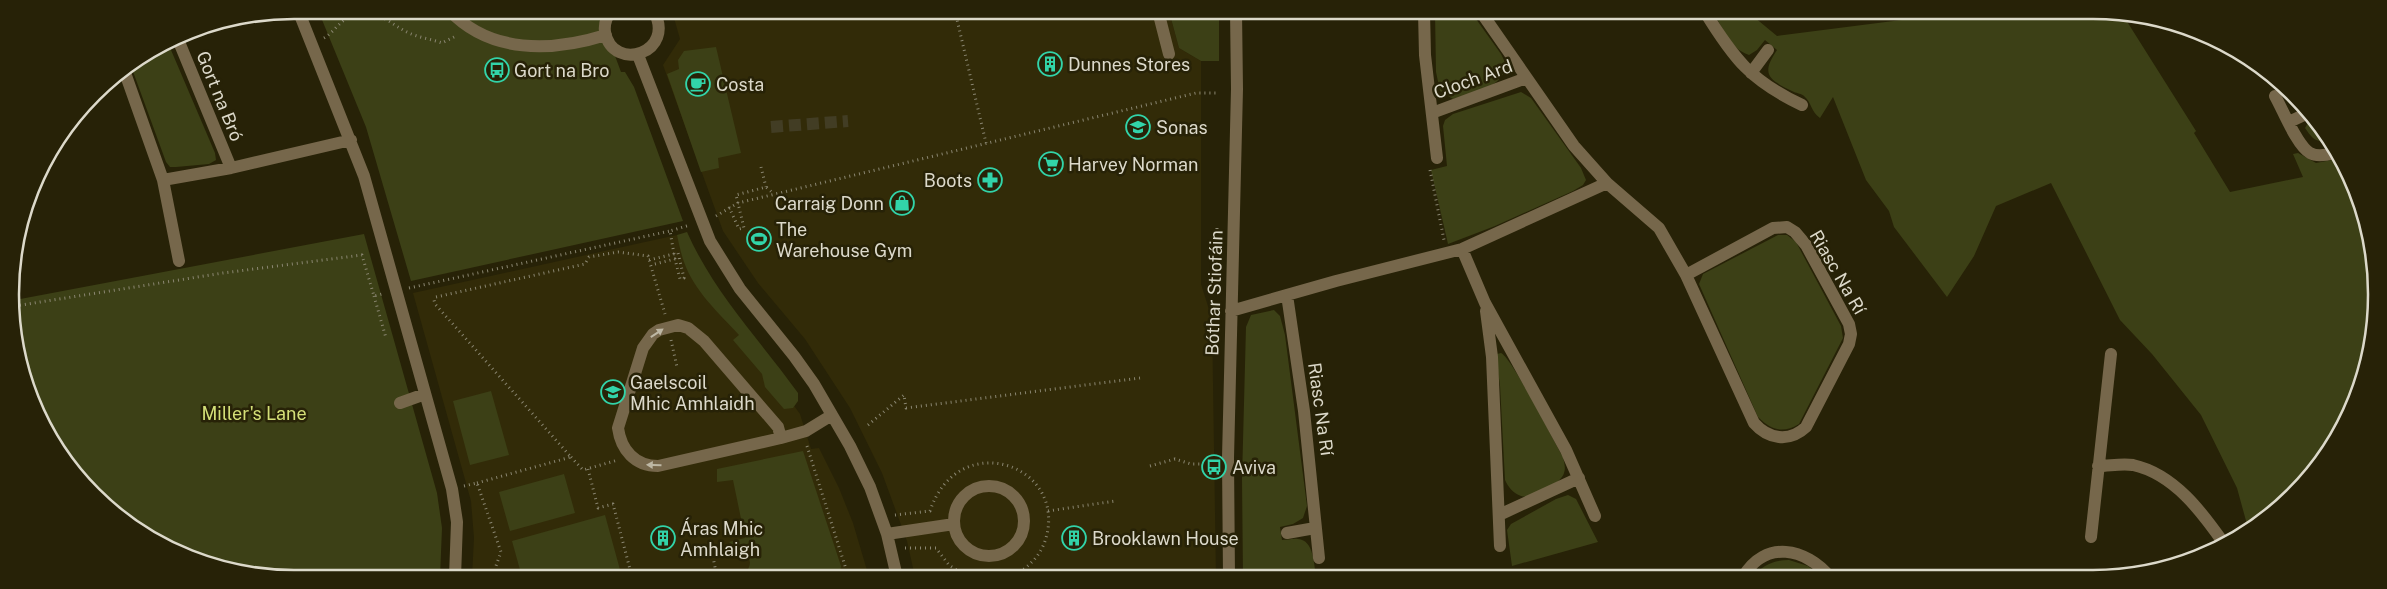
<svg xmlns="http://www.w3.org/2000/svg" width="2387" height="589" font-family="'Public Sans',sans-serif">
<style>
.built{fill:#322b08}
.green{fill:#3c4016}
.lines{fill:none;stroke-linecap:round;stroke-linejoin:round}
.minor-tunnel{stroke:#423d24;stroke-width:12;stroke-dasharray:12 6;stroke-linecap:butt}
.path{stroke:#8a8671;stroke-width:3;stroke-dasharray:1 4;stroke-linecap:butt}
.minor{stroke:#76674b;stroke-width:12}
.oneway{fill:#bdb7a4}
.labels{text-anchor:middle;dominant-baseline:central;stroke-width:5;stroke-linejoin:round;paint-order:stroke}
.poi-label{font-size:18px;fill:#dcd9ca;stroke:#272207;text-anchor:start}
.street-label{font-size:18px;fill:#dcd9ca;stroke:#272207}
.park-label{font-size:18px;fill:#d4df77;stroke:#272207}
.rim{fill:none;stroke:#dcd9ca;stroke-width:2.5}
</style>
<rect width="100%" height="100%" fill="#272207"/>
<path class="built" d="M 672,11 L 1169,11 L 1179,48 L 1201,61 L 1201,284 L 1212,319 L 1216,577 L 915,577 L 907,541 L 882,473 L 850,408 L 805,339 L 758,283 L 723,231 L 663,65 L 680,39 Z
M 677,235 L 689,260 L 800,414 L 811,449 L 819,448 L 839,488 L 853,523 L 869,577 L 472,577 L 474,538 L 471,501 L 413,293 Z"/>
<path class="green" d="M 318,10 L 598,10 L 621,72 L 625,72 L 634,87 L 683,221 L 411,281 L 366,127 Z
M 1169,11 L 1219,11 L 1219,61 L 1201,61 L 1179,48 Z
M 1435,12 L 1471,12 L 1501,54 L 1507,66 C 1500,89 1473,93 1453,99 L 1440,91 L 1436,72 Z
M 1713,12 L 1748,12 L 1777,36 L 1964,12 L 2121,12 L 2196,131 L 2194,133 L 2230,192 L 2303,177 L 2293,154 L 2298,153 L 2316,163 L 2337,159 L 2367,221 L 2375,332 L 2348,421 L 2293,496 L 2248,528 L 2237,488 L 2201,415 L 2152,354 L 2120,320 L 2051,183 L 1996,206 L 1974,256 L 1947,297 L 1894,227 L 1889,211 L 1866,180 L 1833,97 L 1820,118 C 1811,112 1812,103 1804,96 C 1802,94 1797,93 1794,92 C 1769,80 1760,75 1777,50 L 1765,40 L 1757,50 L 1749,55 C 1729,48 1724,29 1713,12 Z
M 168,43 L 215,153 L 216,160 L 209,164 L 176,167 L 170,167 L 166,162 L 131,66 Z
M 716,47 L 741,153 L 718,158 L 719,168 L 701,172 L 667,74 L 679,69 L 678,60 L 684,51 Z
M 1521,92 L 1531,98 L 1581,168 L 1586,180 L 1583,185 L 1573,191 L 1495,226 L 1448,244 L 1431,170 L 1447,166 L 1443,126 L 1445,120 L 1453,114 Z
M 2314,118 L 2328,140 C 2315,143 2312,138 2305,128 L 2309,121 Z
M 687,232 C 714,293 760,340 798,393 L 798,401 L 793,408 L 784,409 L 765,387 L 762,374 L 733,340 L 739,335 C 719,313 694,291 684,262 C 681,254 679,244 677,235 Z
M 364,234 L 437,493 L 442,528 L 440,577 L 257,577 L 153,541 L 69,468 L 25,386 L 13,292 L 15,300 Z
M 1778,235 L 1787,235 L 1796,242 L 1841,326 L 1843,338 L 1799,424 C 1783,434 1771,430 1758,417 L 1699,284 L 1703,274 Z
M 1274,310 L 1280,316 L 1285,335 L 1307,506 L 1303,518 L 1293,524 L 1280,527 L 1282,540 C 1287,540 1293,538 1298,539 C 1314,540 1314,565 1316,577 L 1243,577 L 1242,479 L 1246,327 L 1251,315 Z
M 1501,353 C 1513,359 1553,440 1563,457 C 1564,462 1566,468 1564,473 C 1561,484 1533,500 1521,496 C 1513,493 1508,487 1505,480 L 1500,385 L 1496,358 L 1497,354 Z
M 491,391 L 509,455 L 470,465 L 453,401 Z
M 803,451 L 841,566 L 840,573 L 825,577 L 742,577 C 762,556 739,552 729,542 L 745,538 L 733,480 L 717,482 L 717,469 Z
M 564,474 L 575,513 L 510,531 L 499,492 Z
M 1568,495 L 1576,499 L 1598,542 L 1512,566 L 1507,530 L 1511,524 L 1556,499 Z
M 605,515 L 622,577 L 522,577 L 512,541 Z
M 1789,560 L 1808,566 L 1821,577 L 1752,577 C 1763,565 1773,560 1789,560 Z"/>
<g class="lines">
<path class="minor-tunnel" d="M 771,127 L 848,121"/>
<path class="path" d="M 955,11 L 986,143
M 324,38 C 333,33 339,22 348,18 C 375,6 383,19 405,31 C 415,37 431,39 442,43 L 456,36
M 761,167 L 766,187
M 1430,170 L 1444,240
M 729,207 L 739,229 L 744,228 L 736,195 L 766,187 L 774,194
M 716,216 L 738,203 L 1196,93 L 1217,93
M 1217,228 L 1215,283 L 1218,285
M 674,254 L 670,231 L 690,225
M 649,260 L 678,253 L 684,278 L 680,279 L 675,259 L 651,265
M 409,288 L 670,231
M 374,296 L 386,338
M 15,306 L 223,273 L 362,255 L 374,296 L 382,294
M 671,340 L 677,367
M 868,425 L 904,395 L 906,408 L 1140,378
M 807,446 L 846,569 L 844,577
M 571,457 L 583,470 L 618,460
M 1150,466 L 1175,459 L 1191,464 L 1215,464
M 588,469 L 598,508 L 613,504 L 632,577
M 477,483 L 571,457 L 435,304 L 434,300 L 436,297 L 585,264 L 589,257 L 618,252 L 648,256 L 665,314
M 464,486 L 477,483 L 501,552 L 492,577
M 1048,511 L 1115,501
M 895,515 L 930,511 C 958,427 1067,464 1046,538 C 1041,556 1027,569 1011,577
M 905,548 L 936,548 L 949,565 L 967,577
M 695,577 L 716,572
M 717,577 L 711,547 L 719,546"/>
<path class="minor" d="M 298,10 L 364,176 L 452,489 L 457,522 L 455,577
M 449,10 C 490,54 552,52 606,35
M 612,10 C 606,17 604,24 605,32 C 613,74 678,52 653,10
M 1158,11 L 1169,54
M 1424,12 L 1425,55 L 1437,158
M 1481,12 L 1574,146 L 1607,183 L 1659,228 L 1686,275 L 1754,423 C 1768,439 1789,443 1806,427 L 1849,344 L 1851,334 L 1849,324 L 1806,245 L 1795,232 L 1787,227 L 1773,228 L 1686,275
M 1705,12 C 1734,59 1751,81 1802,105
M 177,37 L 231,168
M 638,55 L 710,241 L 740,289 L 794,356 L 814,384 L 850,446 L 870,487 L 887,534 L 897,577
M 124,70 L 163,180 L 179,261
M 1751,73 L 1768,50
M 2275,96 C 2283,110 2297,146 2310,153 C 2317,157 2327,155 2334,153
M 1432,113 L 1526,78
M 2289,122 L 2308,113
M 163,180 L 231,168 L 351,140
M 1462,249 L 1485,303 L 1566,450 L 1595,516
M 1287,295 L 1304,411 L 1319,558
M 1231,311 L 1336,281 L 1462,249 L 1607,183
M 1486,311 L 1492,357 L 1500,546
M 400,403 L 425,394
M 781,438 L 778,427 L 704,341 L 688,328 L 678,325 L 659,330 L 653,334 L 643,348 L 618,428 C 621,450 635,466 658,466 L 781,438 L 806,431 L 832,415
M 2098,466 C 2109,466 2122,463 2133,465 C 2174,474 2202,512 2225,545
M954 521a35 35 0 1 1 70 0a35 35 0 1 1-70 0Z
M 1499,515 L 1579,478
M 1287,533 L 1315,528
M 887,534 L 954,524
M 2091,537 L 2111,354
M 1229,577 L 1228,458 L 1237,89 L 1236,11
M 1743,577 C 1765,539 1806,548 1830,577"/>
</g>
<defs><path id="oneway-solid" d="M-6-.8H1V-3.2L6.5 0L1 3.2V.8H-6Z" transform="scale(1.25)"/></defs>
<g class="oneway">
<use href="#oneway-solid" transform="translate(657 333) rotate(-34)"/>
<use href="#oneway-solid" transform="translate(654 465) rotate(-178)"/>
</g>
<defs>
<g id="building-ring" transform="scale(1.25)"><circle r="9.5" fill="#272207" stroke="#32d4a9" stroke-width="1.5"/><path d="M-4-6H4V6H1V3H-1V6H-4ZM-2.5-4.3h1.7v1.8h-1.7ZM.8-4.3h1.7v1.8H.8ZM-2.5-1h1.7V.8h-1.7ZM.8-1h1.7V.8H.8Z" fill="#32d4a9"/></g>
<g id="bus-ring" transform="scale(1.25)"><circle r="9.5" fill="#272207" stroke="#32d4a9" stroke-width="1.5"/><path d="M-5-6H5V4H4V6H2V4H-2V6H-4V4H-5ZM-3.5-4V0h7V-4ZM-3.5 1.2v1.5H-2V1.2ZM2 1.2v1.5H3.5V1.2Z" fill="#32d4a9"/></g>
<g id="cafe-ring" transform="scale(1.25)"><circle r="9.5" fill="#272207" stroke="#32d4a9" stroke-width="1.5"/><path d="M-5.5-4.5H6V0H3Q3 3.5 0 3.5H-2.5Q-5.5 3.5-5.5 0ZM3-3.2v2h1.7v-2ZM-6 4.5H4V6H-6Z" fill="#32d4a9"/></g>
<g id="school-ring" transform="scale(1.25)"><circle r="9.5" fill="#272207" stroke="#32d4a9" stroke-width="1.5"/><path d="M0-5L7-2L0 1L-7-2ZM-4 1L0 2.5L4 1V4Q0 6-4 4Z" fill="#32d4a9"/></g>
<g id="supermarket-ring" transform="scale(1.25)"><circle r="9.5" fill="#272207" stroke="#32d4a9" stroke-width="1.5"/><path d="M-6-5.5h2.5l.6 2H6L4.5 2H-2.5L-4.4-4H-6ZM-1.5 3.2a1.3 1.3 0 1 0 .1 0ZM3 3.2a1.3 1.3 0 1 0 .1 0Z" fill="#32d4a9"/></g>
<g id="pharmacy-ring" transform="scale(1.25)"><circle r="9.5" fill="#272207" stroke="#32d4a9" stroke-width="1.5"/><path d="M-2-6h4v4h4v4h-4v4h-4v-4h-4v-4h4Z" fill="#32d4a9"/></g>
<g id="shop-ring" transform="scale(1.25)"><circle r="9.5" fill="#272207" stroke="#32d4a9" stroke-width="1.5"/><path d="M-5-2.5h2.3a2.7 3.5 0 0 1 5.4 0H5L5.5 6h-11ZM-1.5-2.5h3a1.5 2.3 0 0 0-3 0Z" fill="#32d4a9"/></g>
<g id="stadium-ring" transform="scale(1.25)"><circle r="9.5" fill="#272207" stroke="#32d4a9" stroke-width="1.5"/><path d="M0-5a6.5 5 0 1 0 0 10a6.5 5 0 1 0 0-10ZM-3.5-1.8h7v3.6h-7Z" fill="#32d4a9"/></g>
</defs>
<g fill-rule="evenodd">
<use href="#building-ring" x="1050" y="64"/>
<use href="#bus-ring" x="497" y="70"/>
<use href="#cafe-ring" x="698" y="84"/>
<use href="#school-ring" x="1138" y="127"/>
<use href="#supermarket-ring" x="1051" y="164"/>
<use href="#pharmacy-ring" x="990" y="180"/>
<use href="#shop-ring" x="902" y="203"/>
<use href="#stadium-ring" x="759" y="239"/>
<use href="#school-ring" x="613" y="392"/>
<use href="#bus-ring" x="1214" y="467"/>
<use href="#building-ring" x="663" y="538"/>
<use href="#building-ring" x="1074" y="538"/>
</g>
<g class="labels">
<g class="poi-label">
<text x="1068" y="64">Dunnes Stores</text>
<text x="514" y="70">Gort na Bro</text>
<text x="716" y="84">Costa</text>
<text x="1156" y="127">Sonas</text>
<text x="1068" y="164">Harvey Norman</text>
<text x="972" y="180" text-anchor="end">Boots</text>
<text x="884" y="203" text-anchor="end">Carraig Donn</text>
<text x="776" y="229">The<tspan x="776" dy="21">Warehouse Gym</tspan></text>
<text x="630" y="382">Gaelscoil<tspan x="630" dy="21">Mhic Amhlaidh</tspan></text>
<text x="1232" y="467">Aviva</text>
<text x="680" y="528">Áras Mhic<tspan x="680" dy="21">Amhlaigh</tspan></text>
<text x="1092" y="538">Brooklawn House</text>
</g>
<g class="street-label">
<text transform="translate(1473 79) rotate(-20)">Cloch Ard</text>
<text transform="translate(220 96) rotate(68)">Gort na Bró</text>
<text transform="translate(1838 272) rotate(60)">Riasc Na Rí</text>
<text transform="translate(1214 293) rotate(-88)">Bóthar Stiofáin</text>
<text transform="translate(1321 409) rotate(82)">Riasc Na Rí</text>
</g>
<g class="park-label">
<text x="254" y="413">Miller's Lane</text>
</g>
</g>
<path d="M0 0H2387V589H0ZM294 19H2093A275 275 0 0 1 2368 294V295A275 275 0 0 1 2093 570H294A275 275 0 0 1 19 295V294A275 275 0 0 1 294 19Z" fill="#272207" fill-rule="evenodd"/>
<path class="rim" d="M294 19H2093A275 275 0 0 1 2368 294V295A275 275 0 0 1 2093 570H294A275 275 0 0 1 19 295V294A275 275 0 0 1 294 19Z"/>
</svg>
